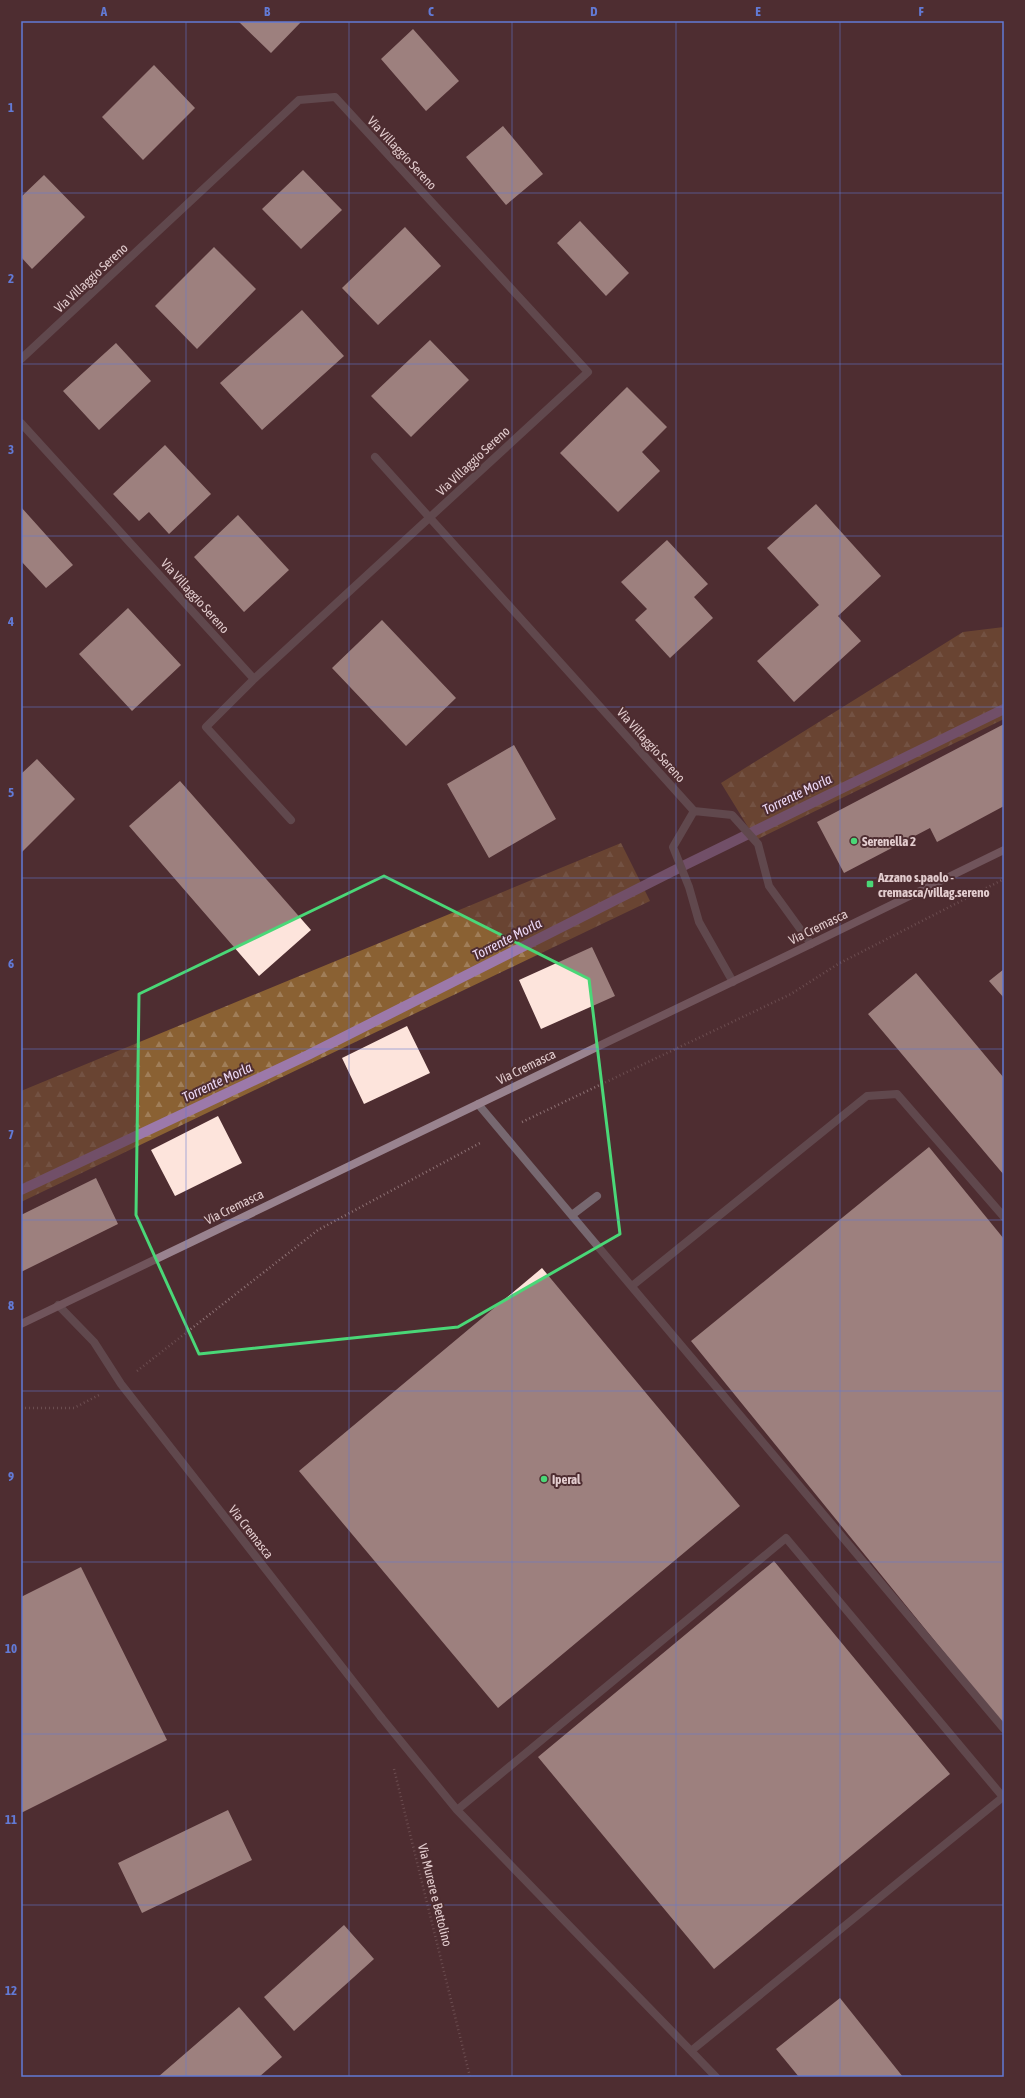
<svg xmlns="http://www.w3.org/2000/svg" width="1025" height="2098" font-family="'Asap Condensed',sans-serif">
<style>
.forest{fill:url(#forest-firs)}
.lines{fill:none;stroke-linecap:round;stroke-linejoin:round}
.stream{stroke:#9c79aa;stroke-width:10}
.building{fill:#fde4dc}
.path{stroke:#8f7376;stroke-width:2.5;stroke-dasharray:1 3;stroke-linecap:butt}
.lane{stroke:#776870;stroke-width:8}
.street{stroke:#776870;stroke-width:8}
.secondary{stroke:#99838f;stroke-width:8}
.marked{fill:none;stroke:#4ad777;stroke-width:3;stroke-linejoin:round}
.grid{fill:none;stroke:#627ad5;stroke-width:1;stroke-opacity:0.55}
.poi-dot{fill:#4ad777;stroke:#4e2d31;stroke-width:1.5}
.labels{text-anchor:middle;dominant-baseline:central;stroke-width:4;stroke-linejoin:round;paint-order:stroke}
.street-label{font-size:13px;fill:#e3cdcf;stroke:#4e2d31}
.poi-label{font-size:13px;font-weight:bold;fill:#e3cdcf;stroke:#4e2d31;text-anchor:start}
.water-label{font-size:14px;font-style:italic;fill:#edd9f6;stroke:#4e2d31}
.neatline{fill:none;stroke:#627ad5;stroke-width:1.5}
.grid-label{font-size:13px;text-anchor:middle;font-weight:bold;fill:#627ad5}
</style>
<defs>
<pattern id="forest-firs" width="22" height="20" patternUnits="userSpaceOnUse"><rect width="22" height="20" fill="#8a6133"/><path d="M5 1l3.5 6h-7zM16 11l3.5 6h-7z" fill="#a07e59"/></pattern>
</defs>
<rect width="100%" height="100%" fill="#4e2d31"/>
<path class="forest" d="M 1004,627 L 1004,719 L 756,840 L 721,783 L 963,632 Z
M 621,843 L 650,901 L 21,1202 L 21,1091 Z"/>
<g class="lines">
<path class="stream" d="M 21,1190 L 308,1055 L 685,865 L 1004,709"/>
</g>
<path class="building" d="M 238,21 L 302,21 L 271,53 Z
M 413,29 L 459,81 L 426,111 L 381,59 Z
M 154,65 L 195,108 L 143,160 L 102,117 Z
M 503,126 L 543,174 L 506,205 L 466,157 Z
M 303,170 L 342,210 L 301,249 L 262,209 Z
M 44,175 L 85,217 L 32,269 L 21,257 L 21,197 Z
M 580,221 L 629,273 L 606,296 L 557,243 Z
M 405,227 L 441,266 L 378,325 L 342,288 Z
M 214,247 L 256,289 L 197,349 L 155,306 Z
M 302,310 L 344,356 L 262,430 L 220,383 Z
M 430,340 L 469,380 L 411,437 L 371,396 Z
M 116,343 L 151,381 L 99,430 L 63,391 Z
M 627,387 L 667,427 L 642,452 L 660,471 L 618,512 L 560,453 Z
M 165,445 L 211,494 L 169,534 L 149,512 L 139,521 L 113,494 Z
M 816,504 L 881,576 L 838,616 L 861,641 L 794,702 L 757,661 L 819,605 L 767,548 Z
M 21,507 L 73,565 L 46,588 L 21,561 Z
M 238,515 L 289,570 L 244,612 L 194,557 Z
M 667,540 L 708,584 L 694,597 L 713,618 L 670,658 L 635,620 L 647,609 L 621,582 Z
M 128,608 L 181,665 L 132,711 L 79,654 Z
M 382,620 L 456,698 L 406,746 L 332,668 Z
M 1004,724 L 1004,806 L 937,842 L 930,828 L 844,873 L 817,822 Z
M 514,745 L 556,819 L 489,858 L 447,784 Z
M 37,759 L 75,799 L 21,853 L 21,774 Z
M 180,781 L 311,930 L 259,976 L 129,826 Z
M 592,947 L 615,996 L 541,1029 L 519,980 Z
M 1004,969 L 1004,998 L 989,981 Z
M 916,973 L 1004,1078 L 1004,1175 L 868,1014 Z
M 407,1026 L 430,1073 L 364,1104 L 342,1058 Z
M 218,1116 L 242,1163 L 175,1196 L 151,1150 Z
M 929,1147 L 1004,1239 L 1004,1726 L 691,1341 Z
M 96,1178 L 118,1224 L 21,1272 L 21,1215 Z
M 542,1268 L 740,1506 L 498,1708 L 299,1471 Z
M 774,1561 L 950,1774 L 714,1969 L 538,1757 Z
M 81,1567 L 167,1740 L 21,1813 L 21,1597 Z
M 228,1810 L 252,1860 L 142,1913 L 118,1863 Z
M 344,1925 L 374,1959 L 294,2031 L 264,1997 Z
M 840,1998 L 903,2077 L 799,2077 L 776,2049 Z
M 239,2007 L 282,2057 L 259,2077 L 158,2077 Z"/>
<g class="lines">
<path class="path" d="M 522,1122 L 791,994 L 838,964 L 1004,879
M 137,1371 L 318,1230 L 482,1142
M 21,1408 L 74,1408 L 101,1394
M 394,1769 L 470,2077"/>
<path class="lane" d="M 478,1104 L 1004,1729
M 572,1215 L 597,1196
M 632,1286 L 867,1096 L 897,1094 L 1004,1217
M 381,1717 L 457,1810 L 691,2051 L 1003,1797 L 786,1538 L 457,1810
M 691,2051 L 716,2077"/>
<path class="street" d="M 21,359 L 299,100 L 335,97 L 588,372 L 254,679 L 206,727 L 291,820
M 21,423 L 254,679
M 375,457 L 694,811
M 733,982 L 699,922 L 689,887 L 673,847 L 694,811 L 732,815 L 758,844 L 769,886 L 811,944
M 58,1305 L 94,1342 L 121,1384 L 381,1717"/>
<path class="secondary" d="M 21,1324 L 811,944 L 1004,850"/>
</g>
<path d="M0 0H1025V2098H0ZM 384,876 L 589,979 L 620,1234 L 458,1327 L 199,1354 L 136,1215 L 139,994 Z" fill="#4e2d31" fill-opacity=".55" fill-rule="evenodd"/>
<path class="marked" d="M 384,876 L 589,979 L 620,1234 L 458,1327 L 199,1354 L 136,1215 L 139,994 Z"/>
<path class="grid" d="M 186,21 L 186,2077M 349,21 L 349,2077M 512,21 L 512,2077M 676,21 L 676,2077M 840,21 L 840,2077M 21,193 L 1004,193M 21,364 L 1004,364M 21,536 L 1004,536M 21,707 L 1004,707M 21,878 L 1004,878M 21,1049 L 1004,1049M 21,1220 L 1004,1220M 21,1391 L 1004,1391M 21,1562 L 1004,1562M 21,1734 L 1004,1734M 21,1905 L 1004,1905"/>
<g class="poi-dot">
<circle cx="854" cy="841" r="4"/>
<rect x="866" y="880" width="8" height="8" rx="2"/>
<circle cx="544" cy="1479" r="4"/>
</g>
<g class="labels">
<g class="street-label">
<text transform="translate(402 153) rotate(47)">Via Villaggio Sereno</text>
<text transform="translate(91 278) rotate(-43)">Via Villaggio Sereno</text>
<text transform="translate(473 461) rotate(-43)">Via Villaggio Sereno</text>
<text transform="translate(195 596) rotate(48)">Via Villaggio Sereno</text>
<text transform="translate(651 745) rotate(48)">Via Villaggio Sereno</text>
<text transform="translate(818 927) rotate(-26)">Via Cremasca</text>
<text transform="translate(526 1067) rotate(-26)">Via Cremasca</text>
<text transform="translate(234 1207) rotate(-26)">Via Cremasca</text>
<text transform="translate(251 1532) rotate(52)">Via Cremasca</text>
<text transform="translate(435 1895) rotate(76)">Via Murere e Bettolino</text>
</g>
<g class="poi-label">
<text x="862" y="841">Serenella 2</text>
<text x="878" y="877">Azzano s.paolo -<tspan x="878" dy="15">cremasca/villag.sereno</tspan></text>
<text x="552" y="1479">Iperal</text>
</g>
<g class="water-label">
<text transform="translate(797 794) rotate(-26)">Torrente Morla</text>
<text transform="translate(507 939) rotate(-27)">Torrente Morla</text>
<text transform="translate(217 1082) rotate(-25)">Torrente Morla</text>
</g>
</g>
<rect width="1025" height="2098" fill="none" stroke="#4e2d31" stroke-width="44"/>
<rect x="22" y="22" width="981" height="2054" class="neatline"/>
<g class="grid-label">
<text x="104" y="16">A</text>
<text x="267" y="16">B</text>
<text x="431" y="16">C</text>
<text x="594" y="16">D</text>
<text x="758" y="16">E</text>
<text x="921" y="16">F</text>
<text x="11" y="112">1</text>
<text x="11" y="283">2</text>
<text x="11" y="454">3</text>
<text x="11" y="626">4</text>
<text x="11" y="797">5</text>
<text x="11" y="968">6</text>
<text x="11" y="1139">7</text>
<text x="11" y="1310">8</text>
<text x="11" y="1481">9</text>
<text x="11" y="1653">10</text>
<text x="11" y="1824">11</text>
<text x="11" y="1995">12</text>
</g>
</svg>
